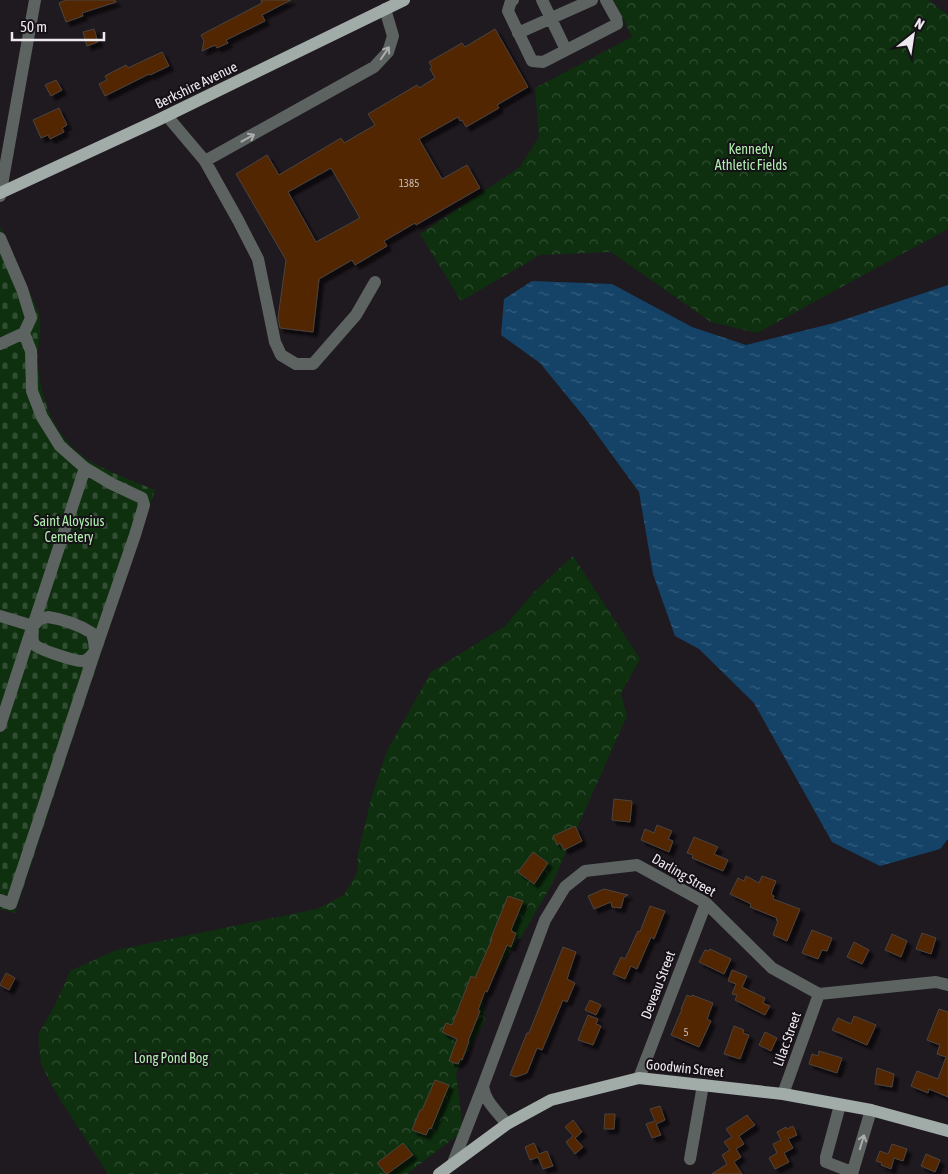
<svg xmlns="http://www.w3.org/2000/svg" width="948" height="1174" font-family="'Asap Condensed',sans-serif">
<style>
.cemetery{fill:url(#cemetery-stones)}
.park{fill:url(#park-crowns)}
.water{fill:url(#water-ripples)}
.building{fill:#512503;stroke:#4d443e;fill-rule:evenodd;filter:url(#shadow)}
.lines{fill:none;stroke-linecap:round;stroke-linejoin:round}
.minor{stroke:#5d6360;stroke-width:12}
.major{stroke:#a1aba7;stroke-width:12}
.oneway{stroke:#acadae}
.labels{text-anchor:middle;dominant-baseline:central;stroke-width:4;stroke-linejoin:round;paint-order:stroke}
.number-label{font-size:11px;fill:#c6b8b3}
.street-label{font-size:14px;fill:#ede9ee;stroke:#161017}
.park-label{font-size:14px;fill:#aeeead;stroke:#161017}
</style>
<defs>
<pattern id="cemetery-stones" width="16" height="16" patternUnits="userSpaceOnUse" patternTransform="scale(1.25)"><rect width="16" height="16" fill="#0e300f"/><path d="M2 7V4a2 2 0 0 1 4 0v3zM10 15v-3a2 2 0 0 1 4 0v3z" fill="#314e32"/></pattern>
<pattern id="park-crowns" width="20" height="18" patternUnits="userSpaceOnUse" patternTransform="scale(1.25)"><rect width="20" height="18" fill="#0e300f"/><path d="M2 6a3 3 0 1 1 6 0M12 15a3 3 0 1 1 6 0" fill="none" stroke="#314e32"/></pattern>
<pattern id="water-ripples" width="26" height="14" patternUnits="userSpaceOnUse" patternTransform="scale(1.25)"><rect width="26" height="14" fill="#144367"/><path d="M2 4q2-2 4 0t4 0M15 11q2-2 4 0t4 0" fill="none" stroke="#365e7d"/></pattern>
<filter id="shadow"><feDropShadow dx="4.5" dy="4.5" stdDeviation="1" flood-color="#0009"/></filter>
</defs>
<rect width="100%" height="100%" fill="#1f1920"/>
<path class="cemetery" d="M 0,226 L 39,313 C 43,331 36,349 38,366 C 42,408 60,447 99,466 C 117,475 136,482 155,490 L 15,913 L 0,909 Z"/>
<path class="park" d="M 614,0 L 928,0 L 948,15 L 948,229 L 757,333 L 711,322 L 611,252 L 540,255 L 461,301 L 420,234 L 520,167 L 539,137 L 535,88 L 632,37 Z
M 573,556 L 640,659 L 621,693 L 627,716 L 552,884 L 520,939 L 483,989 L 485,1021 L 456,1072 L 463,1131 L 407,1174 L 108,1174 L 56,1093 L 41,1064 L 38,1035 L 56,1003 L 70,971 L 116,950 L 317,909 L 344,895 L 357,873 L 358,853 L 372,795 L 387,751 L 431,672 L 505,626 L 534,592 Z"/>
<path class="water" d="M 532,281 L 612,284 L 692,327 L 746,345 L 834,323 L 948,285 L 948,839 L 940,849 L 880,866 L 832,842 L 754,703 L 699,649 L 675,636 L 653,574 L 639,492 L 585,418 L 540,363 L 501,335 L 504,299 Z"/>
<path class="building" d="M 66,0 L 115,0 L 116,2 L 82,13 L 83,16 L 66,22 L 59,3 Z
M 261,0 L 291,0 L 262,15 L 265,21 L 226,40 L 228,43 L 217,48 L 215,45 L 202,51 L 204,41 L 201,35 L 262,3 Z
M 94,29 L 98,42 L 87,46 L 83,32 Z
M 495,29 L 528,87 L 497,105 L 499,108 L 466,127 L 462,120 L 460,121 L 458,117 L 419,139 L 442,179 L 467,165 L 480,188 L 416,225 L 415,223 L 384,241 L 387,246 L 355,265 L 352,260 L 319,279 L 313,332 L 280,328 L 278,318 L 286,260 L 236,174 L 267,155 L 279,175 L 341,138 L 344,143 L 375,125 L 368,114 L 417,85 L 419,88 L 435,78 L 430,69 L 432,68 L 429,62 L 462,43 L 465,47 ZM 331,168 L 360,218 L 316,242 L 288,192 Z
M 162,52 L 169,66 L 150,75 L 149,74 L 105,96 L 99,84 L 107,80 L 105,76 L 126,65 L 128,68 Z
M 56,80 L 62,90 L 51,96 L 45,85 Z
M 59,108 L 67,125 L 62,128 L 64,132 L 50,139 L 48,135 L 41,138 L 33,120 Z
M 614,799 L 632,801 L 630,822 L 612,820 Z
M 657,825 L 672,831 L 668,839 L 673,841 L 669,852 L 641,840 L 645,829 L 654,833 Z
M 575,826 L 582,841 L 564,850 L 560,843 L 557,845 L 553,836 Z
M 694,837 L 718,847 L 714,854 L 728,860 L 723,871 L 692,858 L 693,855 L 687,853 Z
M 533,852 L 548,863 L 534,884 L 518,872 Z
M 746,876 L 759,883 L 762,876 L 776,881 L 771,894 L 774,896 L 773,899 L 800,909 L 787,941 L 773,935 L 778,921 L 776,920 L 777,918 L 750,907 L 751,904 L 730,894 L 738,878 L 744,881 Z
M 604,889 L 628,895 L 624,897 L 621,908 L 612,907 L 611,902 L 594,909 L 588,896 Z
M 508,896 L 523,901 L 511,930 L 512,930 L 512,932 L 516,933 L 511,947 L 507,945 L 487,992 L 485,991 L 478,1010 L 480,1011 L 468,1041 L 469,1041 L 462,1060 L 460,1059 L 458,1064 L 449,1061 L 457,1039 L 442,1032 L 446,1023 L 452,1025 L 471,976 L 475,978 L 492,939 L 491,938 Z
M 650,906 L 665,911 L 654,939 L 651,937 L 637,969 L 631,966 L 625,979 L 613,974 L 621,957 L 625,959 L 638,931 L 640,932 Z
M 812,930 L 832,938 L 827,951 L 822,950 L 818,959 L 802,953 Z
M 922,933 L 936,938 L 931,954 L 916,949 Z
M 892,934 L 907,941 L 901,957 L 885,950 Z
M 854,942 L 869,950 L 862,964 L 847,957 Z
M 563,947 L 576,952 L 567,979 L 575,983 L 567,1002 L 563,1000 L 542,1050 L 537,1048 L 527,1073 L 516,1077 L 510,1075 L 527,1033 L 529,1033 Z
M 710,949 L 731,959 L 724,974 L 699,962 L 705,950 L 709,951 Z
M 732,970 L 747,976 L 742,987 L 765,998 L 763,1003 L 770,1006 L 765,1015 L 735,1000 L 737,995 L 732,994 L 736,984 L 728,981 Z
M 6,973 L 15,978 L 9,990 L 0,985 Z
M 687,995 L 691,997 L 692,995 L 713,1003 L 707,1019 L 711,1021 L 699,1047 L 671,1035 L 682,1009 L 681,1009 Z
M 590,1000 L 601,1005 L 596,1015 L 585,1010 Z
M 939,1009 L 948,1012 L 948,1097 L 929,1089 L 928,1093 L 911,1086 L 917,1071 L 938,1079 L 946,1057 L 937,1054 L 940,1045 L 927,1040 Z
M 588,1015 L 598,1019 L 596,1024 L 601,1026 L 593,1045 L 578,1040 Z
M 854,1016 L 876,1025 L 867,1045 L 832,1030 L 838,1018 L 851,1024 Z
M 734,1026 L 744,1030 L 743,1033 L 749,1035 L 740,1059 L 724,1054 Z
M 765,1032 L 777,1038 L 771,1051 L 759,1045 Z
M 819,1051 L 842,1058 L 837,1073 L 809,1064 L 812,1054 L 818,1056 Z
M 877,1068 L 894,1074 L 892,1087 L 875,1084 Z
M 435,1080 L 449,1085 L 431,1129 L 429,1128 L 426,1135 L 412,1130 L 420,1110 L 422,1110 Z
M 660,1106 L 665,1120 L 656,1124 L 661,1135 L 652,1138 L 646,1124 L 655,1121 L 650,1109 Z
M 605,1114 L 615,1114 L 614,1129 L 604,1129 Z
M 747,1115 L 755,1125 L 739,1136 L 744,1144 L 736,1149 L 741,1157 L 734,1162 L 742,1174 L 712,1174 L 727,1164 L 722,1155 L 730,1150 L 724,1142 L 732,1137 L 726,1129 Z
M 573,1120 L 582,1132 L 575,1138 L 583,1147 L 575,1154 L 566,1142 L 573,1136 L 565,1127 Z
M 793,1126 L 797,1135 L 788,1139 L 793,1148 L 784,1153 L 789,1162 L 775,1169 L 769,1158 L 777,1153 L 773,1144 L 781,1140 L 777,1132 L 786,1127 L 787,1129 Z
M 403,1143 L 413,1155 L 387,1174 L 386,1174 L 377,1163 Z
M 534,1143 L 539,1154 L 547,1151 L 553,1166 L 543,1169 L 538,1157 L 530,1160 L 525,1147 Z
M 892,1144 L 907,1149 L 903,1161 L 894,1158 L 891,1169 L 881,1165 L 882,1163 L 876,1161 L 880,1151 L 888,1154 Z
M 926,1154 L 940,1160 L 935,1172 L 921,1166 Z"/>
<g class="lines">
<path class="minor" d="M 513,0 L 511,1 L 508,11 L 532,61 L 543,62 L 617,24 L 616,18 L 606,0
M 542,0 L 566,50
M 518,33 L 592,0
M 167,116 L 205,161 L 238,220 L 258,259 L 275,342 L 281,355 L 296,364 L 313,364 L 356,315 L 375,282
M 205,161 L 374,67 L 388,52 L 393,36 L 385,9
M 0,196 L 35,0
M 0,238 L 22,289 L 31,318 L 24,333
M 0,344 L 24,333 L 31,351 L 32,391 L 42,417 L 60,446 L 85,468
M 0,616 L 33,626 L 85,468 L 112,484 L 142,498 L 144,505 L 135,535 L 95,651 L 11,904 L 0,900
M 48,617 C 62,619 79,625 92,633 L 94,641 L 95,651 C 92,655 89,660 83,661 C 77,662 40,650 35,645 C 31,641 33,633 33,626 L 40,619 Z
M 0,726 L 31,631
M 639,1078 L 706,903
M 483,1086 C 485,1102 497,1111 507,1124
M 783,1094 L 819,994
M 840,1105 L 826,1157 L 826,1162 L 852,1172
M 690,1159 L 703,1085
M 453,1163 L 483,1086 L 545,920 L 565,887 L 585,871 L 637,865 L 706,903 L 772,968 L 819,994 L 936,982 L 948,985
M 852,1174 L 871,1110"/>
<path class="major" d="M 0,193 L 158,120 L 404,0
M 439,1174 L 507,1124 L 551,1100 L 639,1078 L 783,1094 L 871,1110 L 948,1131"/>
</g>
<defs><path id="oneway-shaft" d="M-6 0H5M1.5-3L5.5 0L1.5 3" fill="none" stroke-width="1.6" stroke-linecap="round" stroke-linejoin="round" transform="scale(1.25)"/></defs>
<g class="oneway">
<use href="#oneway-shaft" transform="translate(385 53) rotate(-56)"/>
<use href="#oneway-shaft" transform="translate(248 138) rotate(-29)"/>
<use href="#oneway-shaft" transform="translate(862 1142) rotate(-73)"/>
</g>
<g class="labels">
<g class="number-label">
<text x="409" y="183">1385</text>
<text x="686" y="1032">5</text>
</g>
<g class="street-label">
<text transform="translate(196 85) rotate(-26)">Berkshire Avenue</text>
<text transform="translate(684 875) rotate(30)">Darling Street</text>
<text transform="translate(658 985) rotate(-69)">Deveau Street</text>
<text transform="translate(787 1039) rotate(-70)">Lilac Street</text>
<text transform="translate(685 1068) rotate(6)">Goodwin Street</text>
</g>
<g class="park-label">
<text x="751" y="149">Kennedy<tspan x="751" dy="16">Athletic Fields</tspan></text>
<text x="69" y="521">Saint Aloysius<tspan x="69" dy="16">Cemetery</tspan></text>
<text x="171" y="1058">Long Pond Bog</text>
</g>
</g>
<g transform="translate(913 35) rotate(30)" stroke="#161017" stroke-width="4" paint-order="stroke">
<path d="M0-4L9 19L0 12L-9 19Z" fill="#ede9ee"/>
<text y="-8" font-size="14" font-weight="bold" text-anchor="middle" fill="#ede9ee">N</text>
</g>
<path d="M12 32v8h92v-8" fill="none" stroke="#ede9ee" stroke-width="2.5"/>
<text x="20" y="32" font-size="15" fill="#ede9ee" stroke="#161017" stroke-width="4" paint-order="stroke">50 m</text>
</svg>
